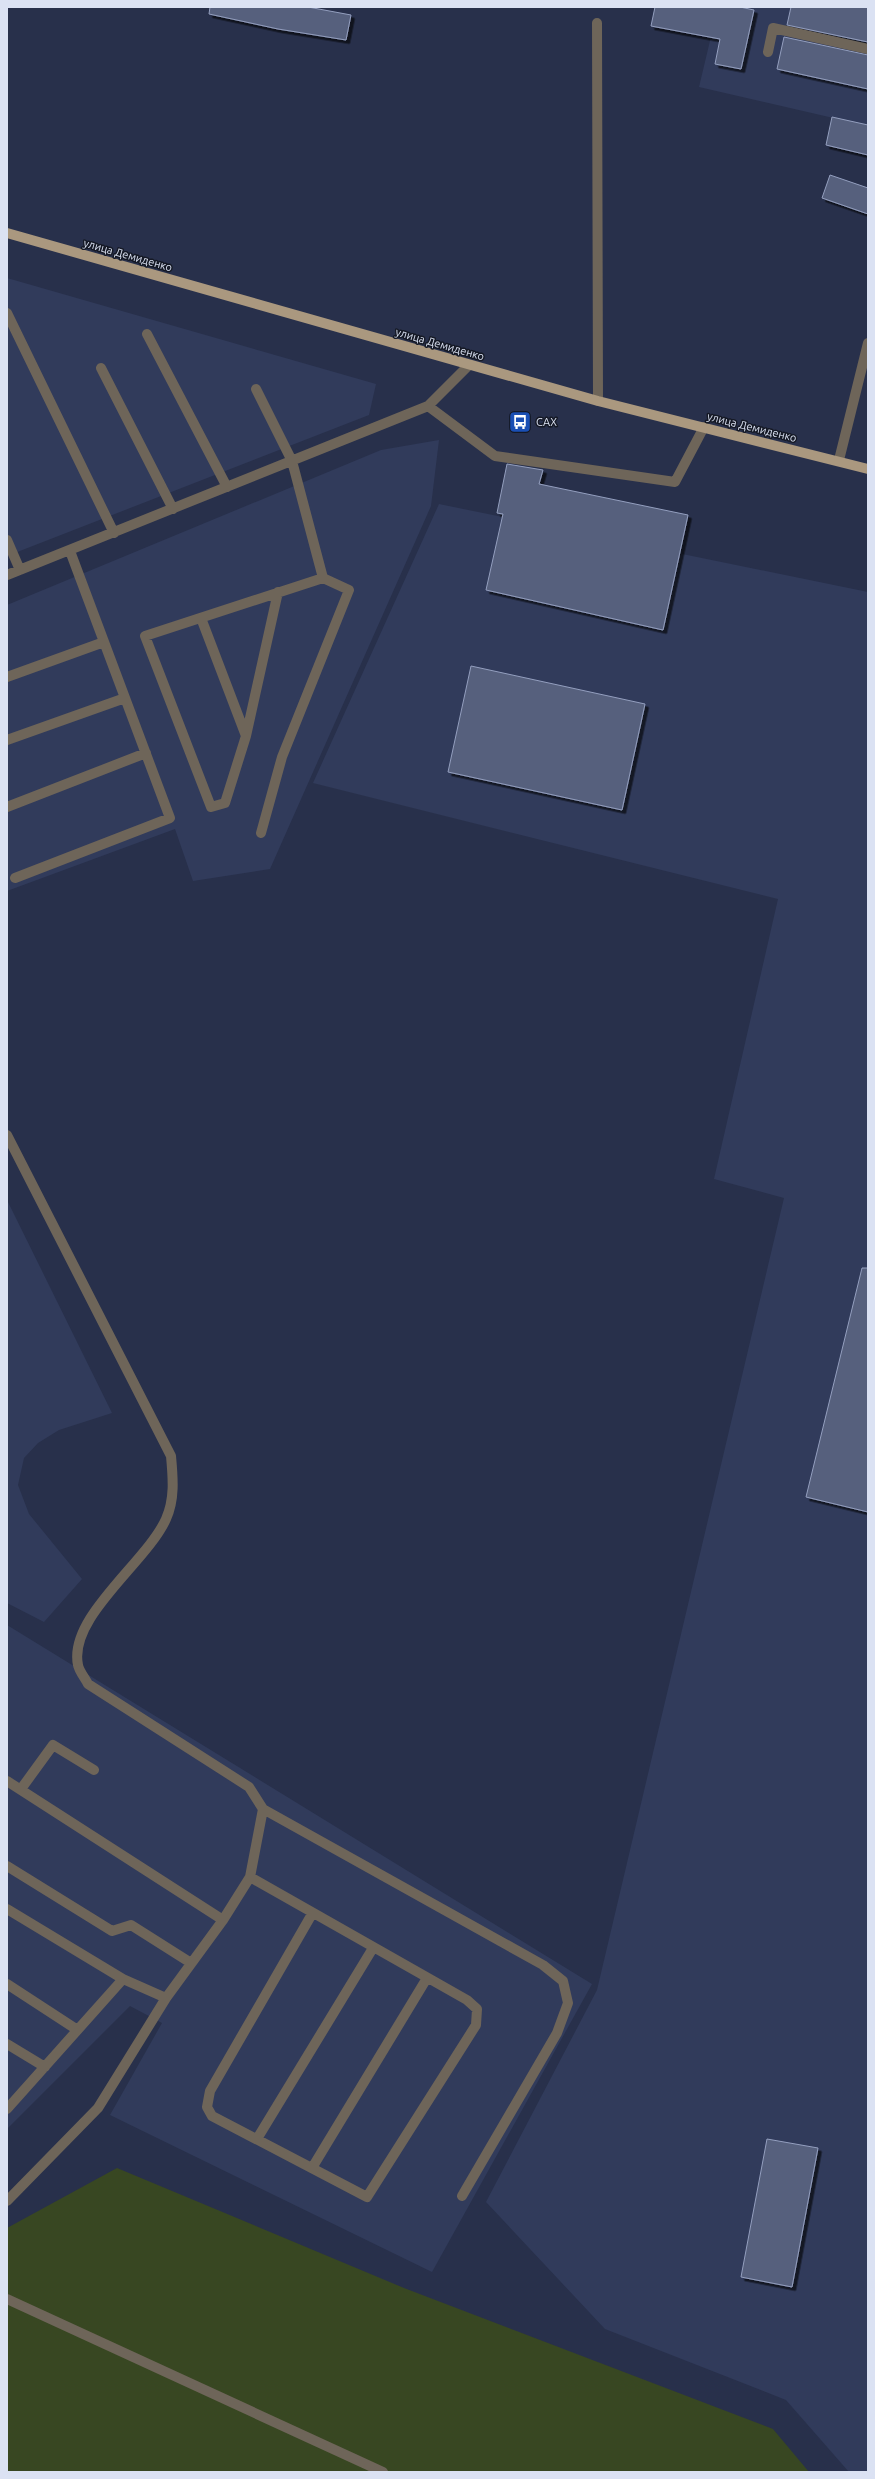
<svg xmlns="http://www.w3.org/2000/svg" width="875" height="2479" font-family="Ubuntu,sans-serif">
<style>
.built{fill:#313b5b}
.green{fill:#384722}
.building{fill:#56607d;stroke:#949fbf;filter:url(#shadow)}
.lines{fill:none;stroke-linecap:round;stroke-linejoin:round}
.minor{stroke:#6e6559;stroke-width:10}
.major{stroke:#aa987f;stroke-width:10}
.labels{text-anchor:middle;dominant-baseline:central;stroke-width:3;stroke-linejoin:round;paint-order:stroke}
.street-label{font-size:11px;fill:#dbe2f3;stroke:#151925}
.poi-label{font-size:11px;fill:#dbe2f3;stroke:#151925;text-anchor:start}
</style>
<defs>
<filter id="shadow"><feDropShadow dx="3.5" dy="3.5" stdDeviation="0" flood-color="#0009"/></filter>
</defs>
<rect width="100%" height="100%" fill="#28304b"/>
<path class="built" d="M 718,7 L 868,7 L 868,126 L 699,87 Z
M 7,278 L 376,384 L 369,415 L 7,556 Z
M 439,440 L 431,506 L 270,869 L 193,881 L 175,829 L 7,891 L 7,605 L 381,450 Z
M 439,504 L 868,592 L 868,2472 L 849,2472 L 786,2400 L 605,2329 L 486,2202 L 597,1990 L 784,1198 L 714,1179 L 778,899 L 313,783 Z
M 7,1200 L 112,1413 L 59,1430 L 38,1443 L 24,1458 L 18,1485 L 29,1514 L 82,1579 L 44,1622 L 7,1603 Z
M 7,1625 L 592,1984 L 432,2272 L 110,2115 L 162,2023 L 130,2006 L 7,2129 Z"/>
<path class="green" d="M 117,2168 L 404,2288 L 773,2429 L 809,2472 L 7,2472 L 7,2228 Z"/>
<path class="building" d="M 210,7 L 308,7 L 351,15 L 346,40 L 278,29 L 209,14 Z
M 655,7 L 740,7 L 754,10 L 741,69 L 715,64 L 720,39 L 651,26 Z
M 791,7 L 868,7 L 868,42 L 787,25 Z
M 784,37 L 868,55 L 868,89 L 777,69 Z
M 832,117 L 868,125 L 868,155 L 826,145 Z
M 830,175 L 868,188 L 868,214 L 822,198 Z
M 507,464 L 543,470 L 539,484 L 688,515 L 663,630 L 486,590 L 503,514 L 497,513 Z
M 471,666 L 645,704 L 622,810 L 448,772 Z
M 862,1268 L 868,1268 L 868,1512 L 806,1497 Z
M 767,2139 L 818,2148 L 792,2287 L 741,2277 Z"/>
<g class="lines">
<path class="minor" d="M 597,23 L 598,401
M 768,52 L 773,28 L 868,49
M 7,313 L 114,533
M 147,334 L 227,487
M 101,368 L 173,509
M 256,389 L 292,461 L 323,578 L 145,636 L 211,807 L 225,803 L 246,736 L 278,592
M 428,406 L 495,456 L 675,482 L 704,427
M 839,460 L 868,343
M 7,540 L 20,570
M 7,575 L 428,406 L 469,365
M 201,618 L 246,736
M 7,677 L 104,642
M 7,740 L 125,698
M 7,807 L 146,753
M 261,833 L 282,757 L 349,590 L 323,578
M 15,878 L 170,818 L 70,551
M 7,1135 L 171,1456 C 173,1478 175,1499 166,1519 C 147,1562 68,1617 78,1665 C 79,1671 85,1678 88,1684 L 249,1787 L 263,1809 L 250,1877 L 223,1920 L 166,1998 L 123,1979 L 7,1909
M 7,1781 L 223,1920
M 21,1789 L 53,1745 L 94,1770
M 263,1809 L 543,1965 L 563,1981 L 568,2003 L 557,2033 L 462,2196
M 7,1866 L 112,1931 L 131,1925 L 191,1963
M 250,1877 L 467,2000 L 477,2009 L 476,2025 L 367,2197 L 212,2116 L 207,2107 L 210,2091 L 312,1914
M 7,1984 L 76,2029
M 7,2044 L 45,2067
M 7,2109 L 123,1979
M 257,2139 L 373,1948
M 312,2168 L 427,1978
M 7,2201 L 98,2108 L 166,1998
M 7,2299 L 383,2472"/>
<path class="major" d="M 7,233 L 598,401 L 868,469"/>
</g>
<defs>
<g id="bus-square" transform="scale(1.15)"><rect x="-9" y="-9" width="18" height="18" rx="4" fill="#1a4fb4" stroke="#151925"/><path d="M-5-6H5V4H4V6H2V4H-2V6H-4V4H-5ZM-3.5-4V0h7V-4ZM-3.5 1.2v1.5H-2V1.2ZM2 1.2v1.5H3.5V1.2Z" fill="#fff"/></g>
</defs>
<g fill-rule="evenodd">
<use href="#bus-square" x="520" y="422"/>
</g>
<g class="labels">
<g class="street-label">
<text transform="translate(128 255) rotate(16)">улица Демиденко</text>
<text transform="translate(440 344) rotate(16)">улица Демиденко</text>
<text transform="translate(752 427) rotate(14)">улица Демиденко</text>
</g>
<g class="poi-label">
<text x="536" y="422">САХ</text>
</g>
</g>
<rect width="875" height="2479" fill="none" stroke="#dbe2f3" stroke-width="16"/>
</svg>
